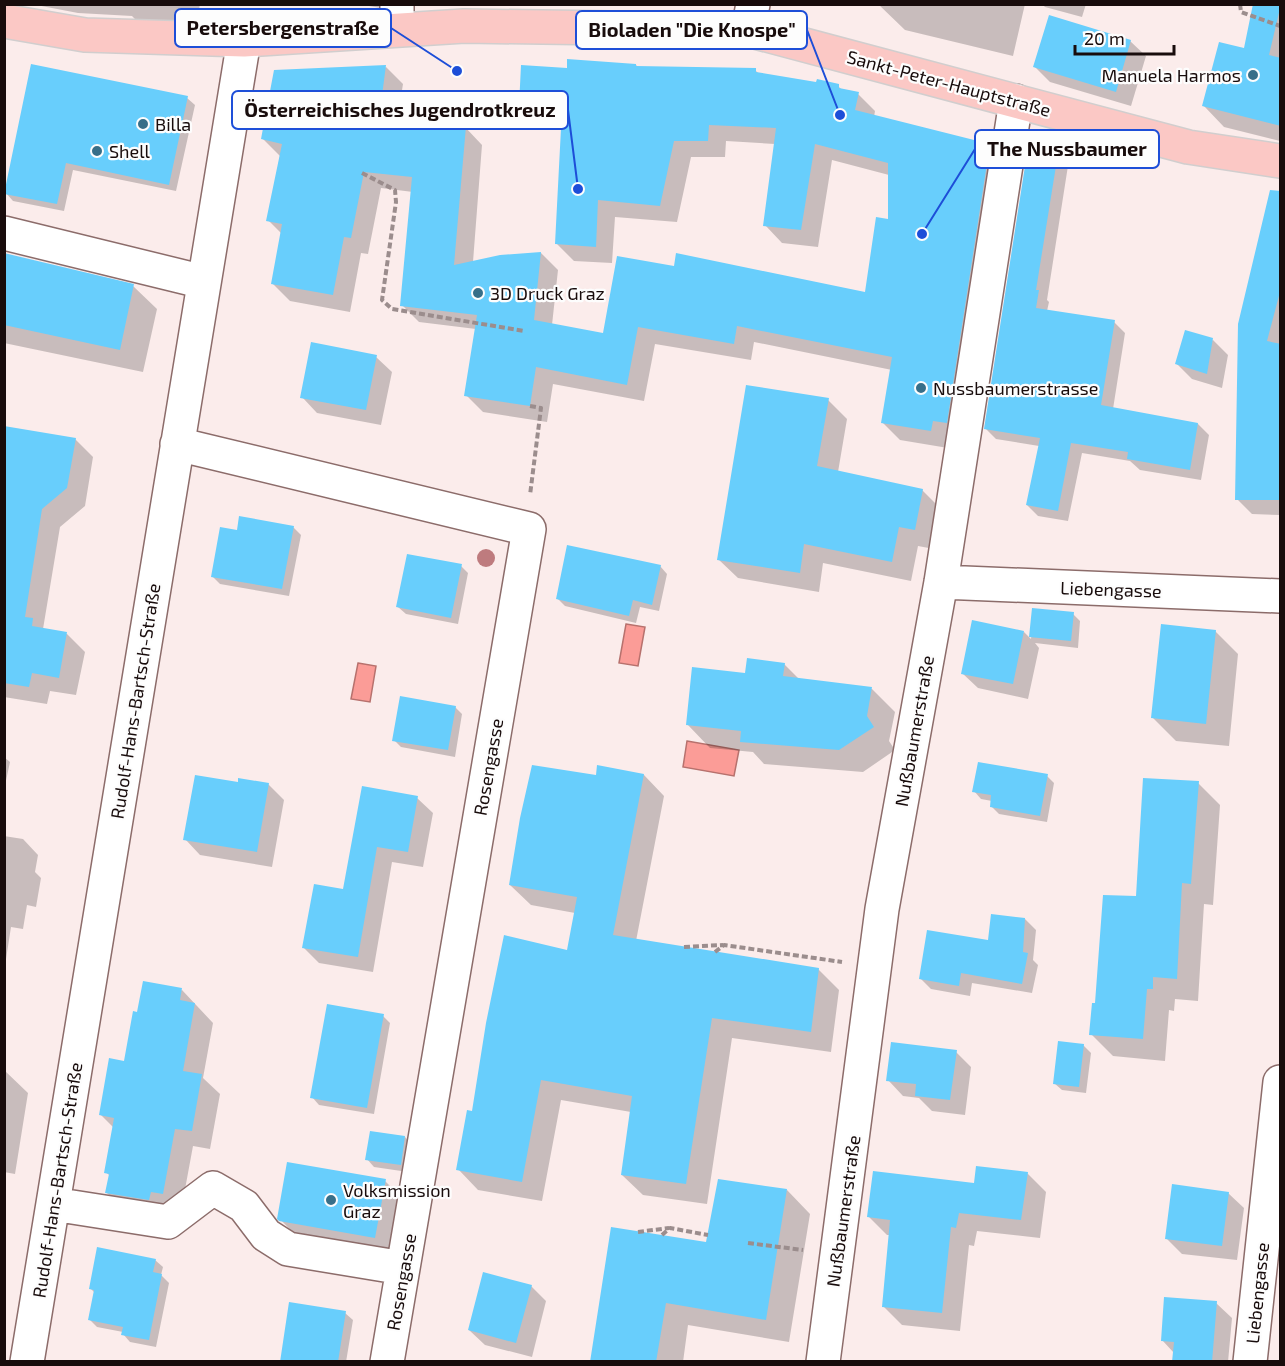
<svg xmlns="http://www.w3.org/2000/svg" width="1285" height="1366" font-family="'Exo 2',sans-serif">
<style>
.water{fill:#fb9c97;stroke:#b7716d;stroke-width:1.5}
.shadow{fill:#0003}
.building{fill:#68cefc}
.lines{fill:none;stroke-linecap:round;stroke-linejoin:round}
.minor-casing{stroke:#8c6c6a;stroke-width:36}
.major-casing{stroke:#d1cece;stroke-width:36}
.path{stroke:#9b8d8d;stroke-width:4;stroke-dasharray:6 3;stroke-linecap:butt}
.minor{stroke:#fff;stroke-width:33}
.major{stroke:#fbc8c5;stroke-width:33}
.tree{fill:#be7b7e}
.poi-dot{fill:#376f89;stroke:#fdfdfd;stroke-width:2}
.labels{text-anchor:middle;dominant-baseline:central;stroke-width:4.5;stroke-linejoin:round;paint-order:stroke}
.poi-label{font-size:18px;fill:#180c0c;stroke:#fdfdfd;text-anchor:start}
.street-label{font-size:18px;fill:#180c0c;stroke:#fdfdfd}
.leader{fill:none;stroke:#1d4ed8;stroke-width:2}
.callout-dot{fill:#1d4ed8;stroke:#fdfdfd;stroke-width:2}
.callout{fill:#fdfdfd;stroke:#1d4ed8;stroke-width:2}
.callout-label{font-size:20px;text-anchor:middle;font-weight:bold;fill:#180c0c}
</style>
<rect width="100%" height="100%" fill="#fbeceb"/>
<path class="water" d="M 626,624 L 645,627 L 638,666 L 619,663 Z
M 358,663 L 376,666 L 370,702 L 351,699 Z
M 687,741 L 739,750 L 734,776 L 683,767 Z"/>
<path class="shadow" d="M 31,4 L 200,4 L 197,21 L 181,29 L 141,25 L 132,16 L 78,13 Z
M 357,4 L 394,4 L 393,10 Z
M 878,4 L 1025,4 L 1013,56 L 905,30 Z
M 1042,4 L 1086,4 L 1082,17 L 1045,7 Z
M 1280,4 L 1280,141 L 1224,127 L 1204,106 Z
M 1130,41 L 1146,56 L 1131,106 L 1050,82 L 1035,67 Z
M 636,65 L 638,67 L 755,70 L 759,74 L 838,86 L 842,90 L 858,94 L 875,111 L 874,117 L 990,146 L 1007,163 L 948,448 L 900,440 L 883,423 L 892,370 L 754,342 L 751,360 L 655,344 L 644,401 L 553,384 L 547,422 L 483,412 L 466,395 L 476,329 L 419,322 L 402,305 L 413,192 L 381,188 L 368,254 L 361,253 L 350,312 L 290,301 L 273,284 L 282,234 L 268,220 L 280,156 L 263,139 L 386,67 L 403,84 L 397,122 L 465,127 L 482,145 L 473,262 L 541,253 L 558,270 L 552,325 L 605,335 L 675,268 L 867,294 L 889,220 L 889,175 L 832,160 L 818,247 L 782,243 L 765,225 L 775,144 L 726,141 L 725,157 L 691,157 L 677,222 L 615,217 L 612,263 L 574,261 L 557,244 L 563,124 L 537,123 L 520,105 L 568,69 Z
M 187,98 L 195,105 L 176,191 L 73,170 L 64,211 L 13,201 L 6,193 Z
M 1059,142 L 1070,153 L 1047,300 L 1049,302 L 1047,311 L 1114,322 L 1125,333 L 1113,409 L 1198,424 L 1209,435 L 1201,480 L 1140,470 L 1130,461 L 1082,453 L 1068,521 L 1038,516 L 1027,505 L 1039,446 L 996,439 L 985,428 Z
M 1280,207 L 1280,515 L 1252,514 L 1237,499 Z
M 4,255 L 133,286 L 157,309 L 143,372 L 4,343 Z
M 1213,340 L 1228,355 L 1222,388 L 1192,379 L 1177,364 Z
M 376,357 L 392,372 L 381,425 L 317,413 L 302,397 Z
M 828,400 L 847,419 L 838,472 L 922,490 L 942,510 L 934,549 L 918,546 L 911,581 L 823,563 L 819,592 L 738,578 L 718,559 Z
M 4,428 L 75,439 L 93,457 L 85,506 L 60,527 L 43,629 L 67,634 L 85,652 L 76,695 L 50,691 L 47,704 L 4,697 Z
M 293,527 L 301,535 L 289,596 L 220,584 L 212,576 L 238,532 Z
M 461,566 L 468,573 L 458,624 L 406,614 L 398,607 Z
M 660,566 L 667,574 L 659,611 L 640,607 L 636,623 L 565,606 L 557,598 Z
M 1034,609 L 1073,614 L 1080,621 L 1078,648 L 1035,643 L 1039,648 L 1028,699 L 978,688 L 962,673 L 1024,632 L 1031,639 Z
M 1215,631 L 1238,654 L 1229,746 L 1176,741 L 1153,718 Z
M 784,664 L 800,680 L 872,689 L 895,712 L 889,741 L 895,750 L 863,772 L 764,764 L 753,752 L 710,748 L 687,724 L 746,675 Z
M 455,707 L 462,714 L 455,757 L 401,747 L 394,740 Z
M 4,757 L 10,762 L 4,790 Z
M 644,775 L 664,796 L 636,941 L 818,969 L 839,990 L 831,1052 L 732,1038 L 707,1204 L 643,1195 L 622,1175 L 631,1112 L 561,1100 L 542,1201 L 478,1190 L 458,1169 L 474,1113 L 568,952 L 575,913 L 531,905 L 510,885 L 597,776 Z
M 1047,776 L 1054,783 L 1047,822 L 999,814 L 991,806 L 992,801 L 981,799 L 974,791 Z
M 1198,783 L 1220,805 L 1213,905 L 1204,904 L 1198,1001 L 1175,999 L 1174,1011 L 1169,1010 L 1165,1061 L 1113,1056 L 1091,1034 L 1096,1004 L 1137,898 Z
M 239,784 L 268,784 L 284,800 L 272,867 L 200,855 L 185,839 Z
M 364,788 L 417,798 L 433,813 L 423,867 L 392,862 L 373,972 L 319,963 L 304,948 L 344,890 Z
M 4,836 L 23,839 L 38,855 L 35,872 L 41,878 L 36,907 L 27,905 L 23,929 L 11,927 L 4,972 Z
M 1025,919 L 1036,930 L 1033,960 L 1038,965 L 1032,993 L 972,983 L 970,996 L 931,989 L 921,979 L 990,942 Z
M 182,990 L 213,1023 L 203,1078 L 220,1094 L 210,1149 L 193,1146 L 181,1211 L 125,1211 L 107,1193 L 110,1176 L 106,1172 L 114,1128 L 101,1115 L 126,1062 L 139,1014 Z
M 383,1016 L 390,1023 L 374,1114 L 319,1105 L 312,1097 Z
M 1083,1045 L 1091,1053 L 1086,1093 L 1062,1090 L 1054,1083 Z
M 956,1052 L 971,1067 L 965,1115 L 932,1111 L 919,1098 L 903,1096 L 888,1080 Z
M 4,1070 L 28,1093 L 15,1174 L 4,1172 Z
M 405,1137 L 412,1145 L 408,1172 L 374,1167 L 367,1159 Z
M 1027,1173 L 1046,1192 L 1040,1238 L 977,1231 L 974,1246 L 969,1245 L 960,1331 L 902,1325 L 883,1306 L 890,1235 L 887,1235 L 868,1216 L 975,1185 Z
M 385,1181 L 408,1204 L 398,1260 L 304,1244 L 279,1218 Z
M 787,1190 L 810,1214 L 789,1342 L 688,1325 L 683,1362 L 592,1362 L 708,1244 Z
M 1228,1193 L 1244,1208 L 1237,1260 L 1182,1254 L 1167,1239 Z
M 155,1260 L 163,1267 L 161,1275 L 169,1283 L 156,1347 L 130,1342 L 123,1334 L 123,1332 L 97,1327 L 89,1319 L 95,1293 L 91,1289 Z
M 531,1286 L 546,1301 L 532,1357 L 485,1345 L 469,1330 Z
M 1216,1303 L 1232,1318 L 1228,1362 L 1174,1362 L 1174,1353 L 1162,1340 Z
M 345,1313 L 353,1320 L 346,1362 L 281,1362 Z"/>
<path class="building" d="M 1253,4 L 1281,4 L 1269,55 L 1281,58 L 1281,126 L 1202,106 L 1219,42 L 1244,48 Z
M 1049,15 L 1131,40 L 1116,92 L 1033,67 Z
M 567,59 L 636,64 L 636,66 L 756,68 L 756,72 L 816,82 L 817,79 L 839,84 L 839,88 L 859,92 L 855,110 L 990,144 L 947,423 L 933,421 L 931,431 L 881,423 L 892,357 L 737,326 L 734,344 L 638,327 L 627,385 L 536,367 L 530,406 L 464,396 L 477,315 L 400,306 L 412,177 L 364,172 L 351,238 L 344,237 L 333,295 L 271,284 L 282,224 L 266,221 L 282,144 L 261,139 L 274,70 L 386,65 L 379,119 L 466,126 L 454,265 L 500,255 L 541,252 L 534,320 L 603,333 L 617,256 L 674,266 L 676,253 L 865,292 L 876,217 L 888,219 L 888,163 L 815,144 L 801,230 L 763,226 L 776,128 L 709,125 L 708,141 L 674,141 L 660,206 L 598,200 L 596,247 L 555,244 L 562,109 L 519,106 L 521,65 L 567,68 Z
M 31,64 L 188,96 L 169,185 L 66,163 L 57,204 L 4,194 Z
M 1030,134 L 1060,141 L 1036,290 L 1039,290 L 1036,308 L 1115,320 L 1101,405 L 1198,423 L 1190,470 L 1127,459 L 1128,452 L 1071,443 L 1058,511 L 1026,505 L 1040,438 L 984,429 Z
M 1270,190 L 1281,191 L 1281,288 L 1267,341 L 1281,344 L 1281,500 L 1235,500 L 1238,324 Z
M 4,253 L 134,284 L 120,350 L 4,325 Z
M 1185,330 L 1213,338 L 1207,374 L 1175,364 Z
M 311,342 L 377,355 L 366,410 L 300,398 Z
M 746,385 L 829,398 L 817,466 L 923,489 L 915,530 L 899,527 L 892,562 L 804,544 L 800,573 L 717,560 Z
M 4,426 L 76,438 L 67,488 L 42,509 L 25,617 L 33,618 L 32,626 L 67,632 L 59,678 L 32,673 L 29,687 L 4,683 Z
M 239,516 L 294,526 L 282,589 L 211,577 L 220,527 L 237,530 Z
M 567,545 L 661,565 L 652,605 L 633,600 L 629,616 L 556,599 Z
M 407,554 L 462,564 L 451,618 L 396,607 Z
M 1032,608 L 1074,612 L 1071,641 L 1029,637 Z
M 972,620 L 1024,631 L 1013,684 L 961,674 Z
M 1161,624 L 1216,630 L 1206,724 L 1151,718 Z
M 747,658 L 785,663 L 783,676 L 872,687 L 867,716 L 874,727 L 839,750 L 740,742 L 741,731 L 686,725 L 692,667 L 745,673 Z
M 400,696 L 456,706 L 448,750 L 392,741 Z
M 978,762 L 1048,774 L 1040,816 L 990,807 L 991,795 L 972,792 Z
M 532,765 L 596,775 L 597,765 L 644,774 L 613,935 L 819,968 L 811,1032 L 712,1018 L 686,1184 L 621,1175 L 632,1096 L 541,1080 L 522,1182 L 456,1170 L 467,1110 L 472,1111 L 486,1023 L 504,935 L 567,950 L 577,897 L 509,885 L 520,818 Z
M 195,775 L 238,782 L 238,778 L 269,783 L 257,852 L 183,840 Z
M 1143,778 L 1199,781 L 1191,884 L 1182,883 L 1177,979 L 1153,977 L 1153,989 L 1147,989 L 1143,1039 L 1089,1035 L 1092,1003 L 1095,1003 L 1103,895 L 1136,896 Z
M 362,786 L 418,796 L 408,852 L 377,847 L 358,957 L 302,948 L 314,884 L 343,889 Z
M 991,914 L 1025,918 L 1023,952 L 1028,953 L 1022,984 L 961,973 L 959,986 L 919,979 L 927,930 L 988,940 Z
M 143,981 L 182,988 L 180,1000 L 195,1003 L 183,1071 L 202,1074 L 192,1131 L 175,1129 L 163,1194 L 151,1192 L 149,1200 L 105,1193 L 109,1174 L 104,1173 L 114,1118 L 99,1115 L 109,1058 L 124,1061 L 133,1011 L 137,1012 Z
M 327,1004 L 384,1014 L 367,1108 L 310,1098 Z
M 1058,1041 L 1084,1044 L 1079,1087 L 1053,1084 Z
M 891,1042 L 957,1050 L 950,1100 L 915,1096 L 916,1084 L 886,1081 Z
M 370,1131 L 405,1136 L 401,1165 L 365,1160 Z
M 287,1162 L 386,1179 L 375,1238 L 279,1221 L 277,1219 Z
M 976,1166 L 1028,1172 L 1021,1220 L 959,1213 L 956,1228 L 951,1227 L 942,1313 L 882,1307 L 890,1220 L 867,1217 L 873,1171 L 974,1183 Z
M 718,1179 L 787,1189 L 766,1320 L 666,1303 L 656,1362 L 590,1362 L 611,1227 L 706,1242 Z
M 1172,1184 L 1229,1192 L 1222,1246 L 1165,1239 Z
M 97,1247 L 156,1259 L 153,1272 L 162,1274 L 149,1340 L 121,1335 L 123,1327 L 88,1320 L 94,1290 L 89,1289 Z
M 483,1272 L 532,1285 L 516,1343 L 468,1330 Z
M 1164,1297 L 1217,1301 L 1212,1362 L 1172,1362 L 1174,1342 L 1161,1341 Z
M 289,1302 L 346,1311 L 338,1362 L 280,1362 Z"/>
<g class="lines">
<g class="minor-casing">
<path id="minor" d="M 397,29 L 397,4
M 748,30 L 753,4
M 4,233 L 204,282
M 177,444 L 529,529 L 387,1362
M 941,582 L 1280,596
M 53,1204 L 168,1222 L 213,1188 L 244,1206 L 266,1235 L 288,1249 L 403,1268
M 27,1362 L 244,40
M 823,1362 L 882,909 L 941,582 L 1016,101
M 1250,1362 L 1280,1082"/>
</g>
<g class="major-casing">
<path id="major" d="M 4,21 L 85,35 L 244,40 L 464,26 L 748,30 L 1188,147 L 1280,161"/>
</g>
<path class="path" d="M 1240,4 L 1241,12 L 1280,26
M 362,173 L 395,190 L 396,202 L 382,300 L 392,309 L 524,331
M 530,406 L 541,408 L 530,495
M 684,947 L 723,945
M 715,952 L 724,945 L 842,962
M 638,1232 L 669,1228
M 662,1235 L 670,1228 L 708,1235
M 748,1243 L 803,1250"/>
<use href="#minor" class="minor"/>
<use href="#major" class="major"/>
</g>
<circle class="tree" cx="486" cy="558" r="9"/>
<g class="poi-dot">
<circle cx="1253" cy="75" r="6"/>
<circle cx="143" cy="124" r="6"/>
<circle cx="97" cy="151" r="6"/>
<circle cx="478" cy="293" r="6"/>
<circle cx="921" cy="388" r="6"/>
<circle cx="331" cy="1200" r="6"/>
</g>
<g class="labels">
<g class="poi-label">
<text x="1241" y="75" text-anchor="end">Manuela Harmos</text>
<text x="155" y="124">Billa</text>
<text x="109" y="151">Shell</text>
<text x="490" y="293">3D Druck Graz</text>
<text x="933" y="388">Nussbaumerstrasse</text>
<text x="343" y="1190">Volksmission<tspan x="343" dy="21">Graz</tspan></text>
</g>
<g class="street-label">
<text transform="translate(949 83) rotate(15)">Sankt-Peter-Hauptstraße</text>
<text transform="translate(1111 589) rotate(2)">Liebengasse</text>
<text transform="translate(135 701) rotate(-81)">Rudolf-Hans-Bartsch-Straße</text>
<text transform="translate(914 731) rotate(-80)">Nußbaumerstraße</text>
<text transform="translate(488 767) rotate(-80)">Rosengasse</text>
<text transform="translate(57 1180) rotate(-81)">Rudolf-Hans-Bartsch-Straße</text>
<text transform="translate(843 1211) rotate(-82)">Nußbaumerstraße</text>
<text transform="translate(401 1282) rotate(-80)">Rosengasse</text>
<text transform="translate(1257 1293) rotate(-84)">Liebengasse</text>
</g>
</g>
<path class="leader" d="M457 71L391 28M840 115L807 30M578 189L568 110M922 234L975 149"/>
<g class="callout-dot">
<circle cx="457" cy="71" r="6"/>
<circle cx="840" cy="115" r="6"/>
<circle cx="578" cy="189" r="6"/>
<circle cx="922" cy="234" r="6"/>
</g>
<g class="callout">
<rect x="175" y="9" width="216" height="38" rx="6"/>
<rect x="576" y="11" width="231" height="38" rx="6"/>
<rect x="232" y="91" width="336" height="38" rx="6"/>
<rect x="975" y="130" width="184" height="38" rx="6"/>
</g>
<g class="callout-label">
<text x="283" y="35">Petersbergenstraße</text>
<text x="692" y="37">Bioladen "Die Knospe"</text>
<text x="400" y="117">Österreichisches Jugendrotkreuz</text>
<text x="1067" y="156">The Nussbaumer</text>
</g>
<rect width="1285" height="1366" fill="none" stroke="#180c0c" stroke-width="12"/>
<path d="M1075 45v9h99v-9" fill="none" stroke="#180c0c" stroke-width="3"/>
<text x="1084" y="45" font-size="18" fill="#180c0c" stroke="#fdfdfd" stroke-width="4.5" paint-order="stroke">20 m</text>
</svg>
